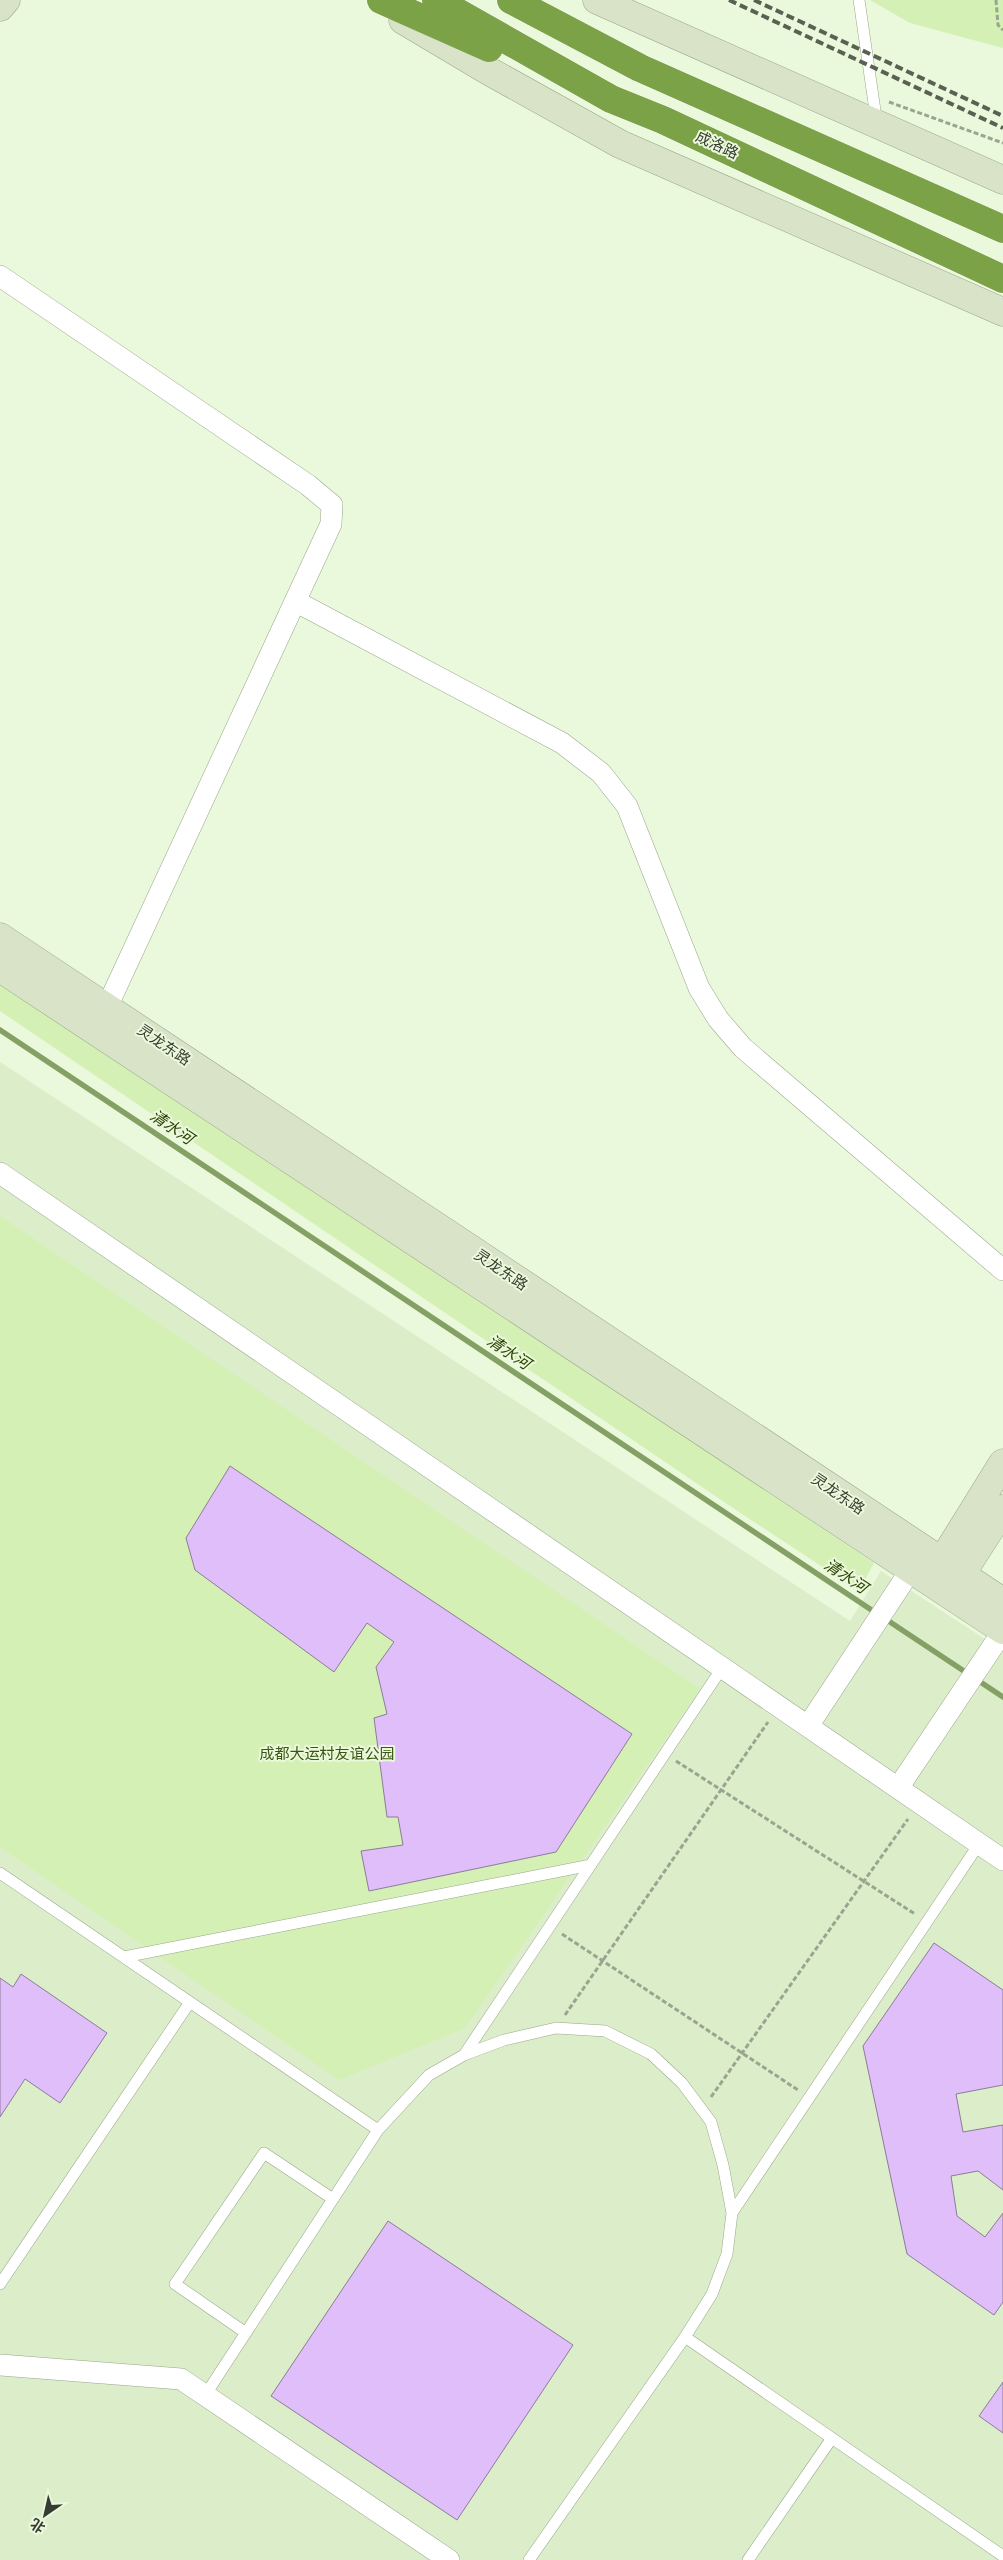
<svg xmlns="http://www.w3.org/2000/svg" width="1003" height="2560" font-family="Figtree,'Noto Sans SC',sans-serif">
<style>
.built{fill:#dcedca}
.green{fill:#d4f0b4}
.lines{fill:none;stroke-linecap:round;stroke-linejoin:round}
.stream{stroke:#85a064;stroke-width:5.5}
.building{fill:#e0befa;stroke:#8b7d96}
.lane-casing{stroke:#99a68b;stroke-width:12}
.street-casing{stroke:#99a68b;stroke-width:22}
.secondary-casing{stroke:#99a68b;stroke-width:29}
.highway-casing{stroke:#fff;stroke-width:29}
.path{stroke:#9aa590;stroke-width:3;stroke-dasharray:5 2.5;stroke-linecap:butt}
.lane{stroke:#fff;stroke-width:11}
.street{stroke:#fff;stroke-width:21}
.secondary{stroke:#d8e3c8;stroke-width:28}
.highway{stroke:#7ca248;stroke-width:28}
.rail{stroke:#5a6153;stroke-width:4;stroke-dasharray:8 4;stroke-linecap:butt}
.labels{text-anchor:middle;dominant-baseline:central;stroke-width:4;stroke-linejoin:round;paint-order:stroke}
.street-label{font-size:15px;fill:#363c31;stroke:#eaf8db}
.park-label{font-size:15px;fill:#3c5515;stroke:#eaf8db}
.water-label{font-size:16px;font-style:italic;fill:#2b4300;stroke:#eaf8db}
</style>
<rect width="100%" height="100%" fill="#eaf8db"/>
<path class="built" d="M 0,1062 L 850,1621 L 881,1571 L 1003,1651 L 1003,2560 L 0,2560 Z"/>
<path class="green" d="M 870,0 L 1003,0 L 1003,48 L 910,23 Z
M 0,979 L 874,1563 L 859,1591 L 736,1510 L 0,1011 Z
M 0,1216 L 700,1689 L 465,2028 L 339,2080 L 0,1847 Z"/>
<g class="lines">
<path class="stream" d="M 0,1030 L 876,1613
M 884,1618 L 1003,1697"/>
</g>
<path class="building" d="M 230,1466 L 632,1734 L 556,1852 L 369,1891 L 361,1851 L 403,1845 L 398,1817 L 387,1817 L 374,1718 L 387,1714 L 376,1667 L 394,1642 L 367,1623 L 334,1672 L 195,1570 L 186,1538 Z
M 934,1943 L 1003,1990 L 1003,2085 L 956,2094 L 963,2132 L 1003,2125 L 1003,2190 L 978,2171 L 951,2176 L 957,2216 L 985,2237 L 1003,2213 L 1003,2302 L 994,2315 L 907,2254 L 863,2046 Z
M 21,1974 L 107,2033 L 60,2103 L 25,2079 L 0,2117 L 0,1978 L 13,1987 Z
M 388,2221 L 573,2345 L 457,2520 L 271,2396 Z
M 1003,2382 L 1003,2433 L 979,2416 Z"/>
<g class="lines">
<g class="lane-casing">
<path id="lane" d="M 859,0 L 877,124
M 0,1873 L 378,2130
M 124,1957 L 591,1865
M 464,2055 L 722,1668
M 732,2213 L 979,1844
M 0,2284 L 190,2002
M 246,2333 L 175,2284 L 264,2153 L 333,2199
M 685,2337 L 1003,2556
M 206,2394 L 378,2130 L 429,2075 L 464,2055 L 504,2040 L 556,2028 L 605,2031 L 651,2054 L 682,2083 L 711,2122 L 723,2165 L 732,2213 L 727,2254 L 712,2294 L 685,2337 L 529,2560
M 748,2560 L 832,2438"/>
</g>
<g class="street-casing">
<path id="street" d="M 0,276 L 308,485 L 332,505 L 331,524 L 100,1022
M 295,601 L 562,743 L 601,773 L 627,806 L 699,988 L 718,1019 L 743,1048 L 1003,1270
M 0,1173 L 1003,1860
M 808,1726 L 910,1571
M 898,1788 L 1003,1631
M 0,2365 L 181,2379 L 449,2560"/>
</g>
<g class="secondary-casing">
<path id="secondary" d="M 597,0 L 1003,180
M 0,7 L 6,0
M 403,20 L 487,70 L 620,144 L 1003,312
M 0,937 L 1003,1602
M 0,968 L 1003,1630
M 931,1579 L 1003,1463
M 951,1590 L 1003,1509"/>
</g>
<g class="highway-casing">
<path id="highway" d="M 381,0 L 489,48
M 436,0 L 611,99 L 663,120 L 1003,279
M 511,0 L 640,68 L 1003,229"/>
</g>
<path class="path" d="M 996,0 L 998,25 L 1003,30
M 889,102 L 1003,143
M 676,1761 L 915,1914
M 562,1934 L 798,2090
M 565,2015 L 768,1722
M 711,2097 L 908,1819"/>
<use href="#lane" class="lane"/>
<use href="#street" class="street"/>
<use href="#secondary" class="secondary"/>
<use href="#highway" class="highway"/>
<path class="rail" d="M 729,0 L 1003,128
M 754,0 L 1003,116"/>
</g>
<g class="labels">
<g class="street-label">
<text transform="translate(717 145) rotate(25)">成洛路</text>
<text transform="translate(164 1045) rotate(34)">灵龙东路</text>
<text transform="translate(501 1270) rotate(34)">灵龙东路</text>
<text transform="translate(838 1494) rotate(34)">灵龙东路</text>
</g>
<g class="park-label">
<text x="327" y="1754">成都大运村友谊公园</text>
</g>
<g class="water-label">
<text transform="translate(172 1127) rotate(34)">清水河</text>
<text transform="translate(509 1352) rotate(34)">清水河</text>
<text transform="translate(846 1576) rotate(34)">清水河</text>
</g>
</g>
<g transform="translate(45 2515) rotate(214)" stroke="#eaf8db" stroke-width="4" paint-order="stroke">
<path d="M0-4L9 19L0 12L-9 19Z" fill="#363c31"/>
<text y="-8" font-size="14" font-weight="bold" text-anchor="middle" fill="#363c31">北</text>
</g>
</svg>
